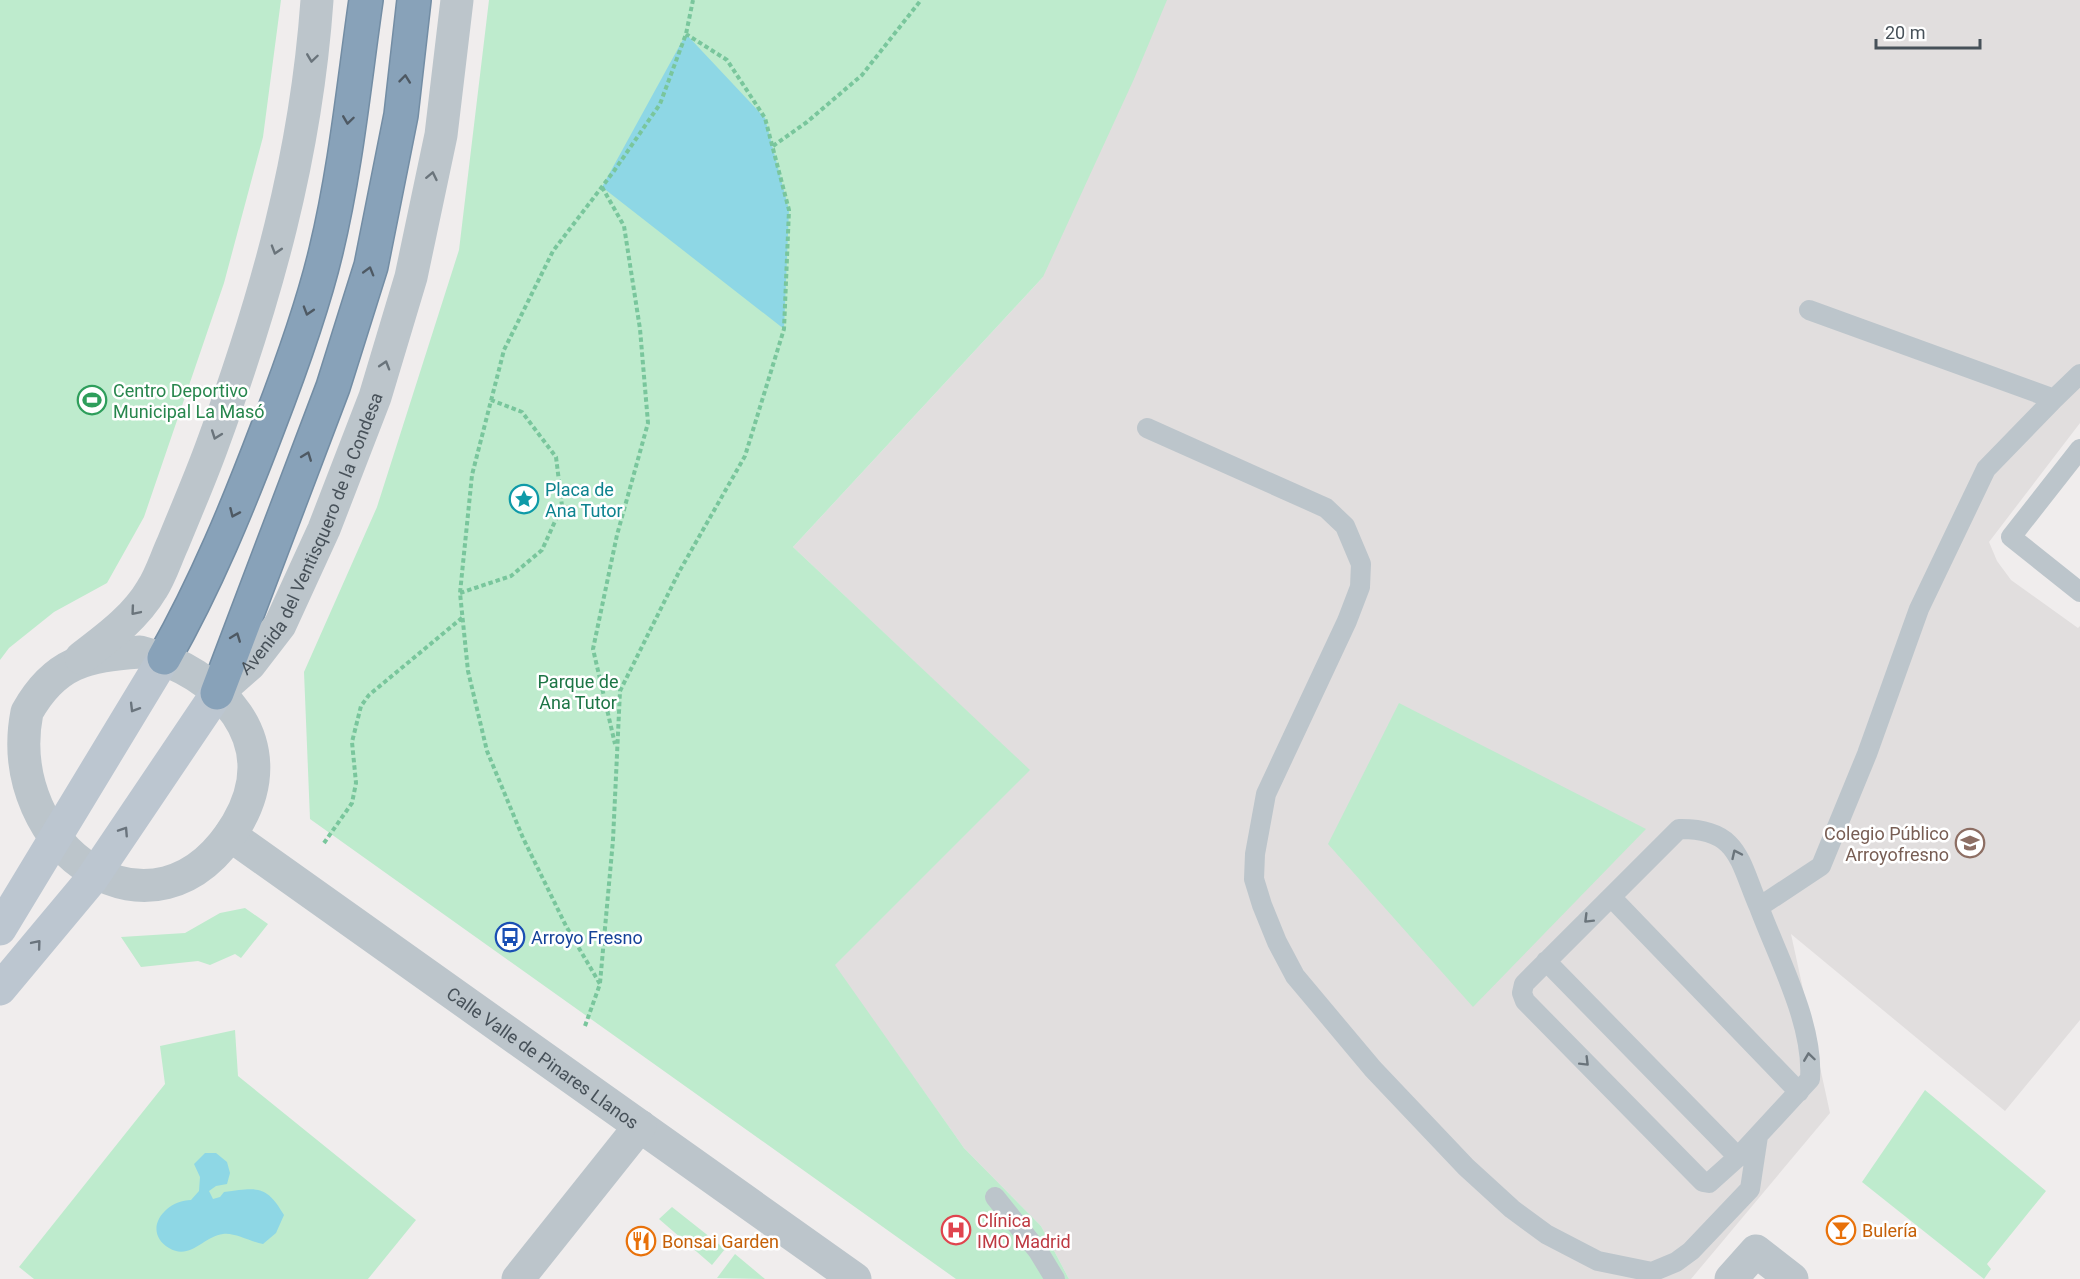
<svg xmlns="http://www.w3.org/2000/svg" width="2080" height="1279" font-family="Roboto,sans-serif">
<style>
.education{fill:#e1dede}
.green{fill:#beebcd}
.water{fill:#8ed7e5}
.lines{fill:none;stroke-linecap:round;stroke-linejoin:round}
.motorway-casing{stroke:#738da4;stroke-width:36}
.path{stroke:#79c69c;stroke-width:4;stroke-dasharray:4.5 3;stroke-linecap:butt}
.service{stroke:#bcc5cb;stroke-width:20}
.minor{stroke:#bcc5cb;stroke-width:33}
.tertiary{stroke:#bcc5cb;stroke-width:33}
.secondary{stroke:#bcc6d0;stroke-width:33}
.motorway{stroke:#88a2b9;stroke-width:33}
.oneway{stroke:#6a747b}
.oneway2{stroke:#4e5963}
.oneway3{stroke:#6a747d}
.labels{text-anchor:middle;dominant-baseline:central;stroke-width:5;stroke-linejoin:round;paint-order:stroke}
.leisure-label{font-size:18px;fill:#27864d;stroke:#fff;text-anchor:start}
.culture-label{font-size:18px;fill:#0d838f;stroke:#fff;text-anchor:start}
.street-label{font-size:18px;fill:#475159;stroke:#fff}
.park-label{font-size:18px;fill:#1d7545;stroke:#fff}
.education-label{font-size:18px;fill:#785e54;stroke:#fff;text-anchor:end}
.transit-label{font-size:18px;fill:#164399;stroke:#fff;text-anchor:start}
.health-label{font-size:18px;fill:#be3a42;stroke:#fff;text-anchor:start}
.food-label{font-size:18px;fill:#c56008;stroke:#fff;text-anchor:start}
</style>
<rect width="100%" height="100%" fill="#f0eded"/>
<path class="education" d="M 1057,0 L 2080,0 L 2080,423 L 1989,542 L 1997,561 L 2011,580 L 2078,628 L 2080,626 L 2080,1020 L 2005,1111 L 1791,934 L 1830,1113 L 1691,1279 L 1069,1279 L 1041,1226 L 964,1148 L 834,965 L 1029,770 L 793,547 L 1043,277 Z"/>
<path class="green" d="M 0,0 L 281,0 L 263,137 L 224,283 L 144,517 L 107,583 L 54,612 L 9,648 L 0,660 Z
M 489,0 L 1167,0 L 1134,79 L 1043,277 L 793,547 L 1030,770 L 835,965 L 964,1148 L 1041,1226 L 1069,1279 L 956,1279 L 310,819 L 304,672 L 377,507 L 459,250 Z
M 1399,703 L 1646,829 L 1473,1007 L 1328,844 Z
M 245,908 L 268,924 L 241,958 L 235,954 L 210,965 L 198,961 L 141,967 L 121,937 L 185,933 L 220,913 Z
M 235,1030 L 238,1076 L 416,1220 L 368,1279 L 34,1279 L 19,1267 L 165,1084 L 160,1046 Z
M 1925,1090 L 2046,1191 L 1987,1264 L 1991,1269 L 1984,1279 L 1862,1182 Z
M 672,1207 L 725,1249 L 712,1265 L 659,1219 Z
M 735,1254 L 765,1279 L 717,1278 Z"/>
<path class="water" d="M 686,34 L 765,118 L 789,210 L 784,329 L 602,187 Z
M 205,1153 L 216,1153 L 227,1162 L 230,1173 L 227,1184 L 216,1186 L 209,1191 L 213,1199 L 220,1197 L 224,1192 C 257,1188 266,1184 284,1215 L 276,1233 L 263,1244 C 251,1242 234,1232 223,1234 C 204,1236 190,1261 169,1248 C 141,1231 165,1200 191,1200 L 199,1191 L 200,1177 L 194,1164 Z"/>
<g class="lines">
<g class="motorway-casing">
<path id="motorway" d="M 164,658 C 206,584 238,506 268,427 C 290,370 312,310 326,251 C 346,168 354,83 366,0
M 217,693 L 333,387 L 371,266 L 401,115 L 414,0"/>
</g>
<path class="path" d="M 773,146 L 807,122 L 862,75 L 921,0
M 602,187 L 624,226 L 640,329 L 648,423 L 617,535 L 593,649 L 615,744
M 460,593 L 511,576 L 542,550 L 562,506 L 556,457 L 522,412 L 491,400
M 324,843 L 352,803 L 356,783 L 352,742 L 361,706 L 369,695 L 463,617
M 600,983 L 613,840 L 620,691 L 679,572 L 745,456 L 784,329 L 789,210 L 765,118 L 727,60 L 686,34
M 585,1026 L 600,984 L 566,926 L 523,838 L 487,751 L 468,671 L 460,593 L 472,475 L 504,350 L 553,251 L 614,171 L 660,104 L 686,34 L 693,0"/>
<path class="service" d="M 1809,310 L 2054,399 L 2080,374
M 1147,428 L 1326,508 L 1345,526 L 1361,564 L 1360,587 L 1347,621 L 1266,794 L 1255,854 L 1254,879 L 1262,905 L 1277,942 L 1295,976 L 1373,1069 L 1466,1167 L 1512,1209 L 1546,1234 L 1598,1261 L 1652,1272 L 1676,1262 L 1691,1251 L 1750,1189 L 1758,1136
M 2080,449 L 2011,537 L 2080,592
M 1611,897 L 1799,1092
M 1759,907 C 1739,861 1739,828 1679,829 L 1524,984 L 1522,993 L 1525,1001 L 1703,1182 L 1709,1183 L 1738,1157 L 1810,1079 C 1814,1024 1778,958 1759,907 L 1821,866 L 1867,754 L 1919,609 L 1986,469 L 2054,399
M 1546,961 L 1738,1157
M 995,1197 L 1038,1251 L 1055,1279"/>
<g class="minor">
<path id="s1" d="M 230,835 L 855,1279"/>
<path d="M 518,1279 L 640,1126"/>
<path d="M 1731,1279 L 1756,1251 L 1792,1279"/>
</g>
<g class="tertiary">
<path d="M 140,652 C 220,672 286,741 237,824 C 156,959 0,849 27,712 C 55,662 86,656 140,652 Z"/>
<path d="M 81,658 C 107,638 135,618 152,589 C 161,575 166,558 173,543 C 186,511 200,479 212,446 C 266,299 306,157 317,0"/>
<path id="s2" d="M 217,693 L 250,664 L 280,625 L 324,529 L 375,397 L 411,277 L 441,135 L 457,0"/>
</g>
<path class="secondary" d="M 0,929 L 164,658
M 0,989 L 91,880 L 217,693"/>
<use href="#motorway" class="motorway"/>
</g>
<defs><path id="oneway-chevron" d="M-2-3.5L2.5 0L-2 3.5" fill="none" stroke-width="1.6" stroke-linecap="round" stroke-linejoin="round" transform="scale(1.5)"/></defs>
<g class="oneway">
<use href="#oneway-chevron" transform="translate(312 58) rotate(98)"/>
<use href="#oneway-chevron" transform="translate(432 176) rotate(-78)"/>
<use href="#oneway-chevron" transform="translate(276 250) rotate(107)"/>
<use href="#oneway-chevron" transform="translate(385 365) rotate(-73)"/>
<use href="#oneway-chevron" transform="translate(216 435) rotate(110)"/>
<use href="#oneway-chevron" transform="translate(135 611) rotate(130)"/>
<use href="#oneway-chevron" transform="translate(1736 854) rotate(-115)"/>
<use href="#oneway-chevron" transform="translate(1588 919) rotate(135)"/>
<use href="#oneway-chevron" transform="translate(1809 1057) rotate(-98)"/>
<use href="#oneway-chevron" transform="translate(1585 1062) rotate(45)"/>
</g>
<g class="oneway2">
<use href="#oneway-chevron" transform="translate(405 79) rotate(-84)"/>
<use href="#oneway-chevron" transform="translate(348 120) rotate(98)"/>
<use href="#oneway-chevron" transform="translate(369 271) rotate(-74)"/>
<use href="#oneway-chevron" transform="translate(308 311) rotate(107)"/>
<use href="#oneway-chevron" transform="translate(307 456) rotate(-69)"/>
<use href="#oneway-chevron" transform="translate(234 513) rotate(114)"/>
<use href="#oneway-chevron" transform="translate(236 637) rotate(-69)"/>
</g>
<g class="oneway3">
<use href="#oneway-chevron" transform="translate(134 708) rotate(121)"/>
<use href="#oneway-chevron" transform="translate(124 831) rotate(-57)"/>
<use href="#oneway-chevron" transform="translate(37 944) rotate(-50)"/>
</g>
<defs>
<g id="stadium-ring" transform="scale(1.5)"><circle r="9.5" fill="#fff" stroke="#2e9e5b" stroke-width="1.5"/><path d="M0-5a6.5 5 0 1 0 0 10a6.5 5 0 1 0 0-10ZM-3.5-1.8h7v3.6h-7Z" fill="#2e9e5b"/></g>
<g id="sight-ring" transform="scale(1.5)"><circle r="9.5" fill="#fff" stroke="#0f9aa8" stroke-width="1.5"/><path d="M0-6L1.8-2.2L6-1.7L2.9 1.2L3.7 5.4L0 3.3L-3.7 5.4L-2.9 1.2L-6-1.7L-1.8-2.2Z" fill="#0f9aa8"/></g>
<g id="school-ring" transform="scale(1.5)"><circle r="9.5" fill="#fff" stroke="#8d6e63" stroke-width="1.5"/><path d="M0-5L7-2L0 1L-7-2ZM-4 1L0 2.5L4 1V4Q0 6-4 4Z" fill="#8d6e63"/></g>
<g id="bus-ring" transform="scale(1.5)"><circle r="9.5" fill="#fff" stroke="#1a4fb4" stroke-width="1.5"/><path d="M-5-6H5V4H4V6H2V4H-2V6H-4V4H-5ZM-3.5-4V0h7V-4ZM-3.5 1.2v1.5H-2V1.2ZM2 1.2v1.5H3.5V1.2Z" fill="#1a4fb4"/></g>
<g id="hospital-ring" transform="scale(1.5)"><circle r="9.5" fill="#fff" stroke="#e0444e" stroke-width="1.5"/><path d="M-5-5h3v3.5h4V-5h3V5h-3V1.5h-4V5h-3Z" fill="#e0444e"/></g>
<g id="bar-ring" transform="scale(1.5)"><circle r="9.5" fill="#fff" stroke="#e8710a" stroke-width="1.5"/><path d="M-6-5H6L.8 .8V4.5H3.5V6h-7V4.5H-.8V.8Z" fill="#e8710a"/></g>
<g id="restaurant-ring" transform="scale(1.5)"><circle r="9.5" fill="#fff" stroke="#e8710a" stroke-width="1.5"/><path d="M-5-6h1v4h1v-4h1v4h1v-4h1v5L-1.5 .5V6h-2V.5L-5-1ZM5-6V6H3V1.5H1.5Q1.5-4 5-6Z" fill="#e8710a"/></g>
</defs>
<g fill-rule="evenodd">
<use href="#stadium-ring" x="92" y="400"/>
<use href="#sight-ring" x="524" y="499"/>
<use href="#school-ring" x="1970" y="843"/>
<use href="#bus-ring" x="510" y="937"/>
<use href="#hospital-ring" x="956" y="1230"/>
<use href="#bar-ring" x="1841" y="1230"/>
<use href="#restaurant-ring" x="641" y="1241"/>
</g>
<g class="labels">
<g class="leisure-label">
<text x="113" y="390">Centro Deportivo<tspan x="113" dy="21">Municipal La Masó</tspan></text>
</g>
<g class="culture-label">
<text x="545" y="489">Placa de<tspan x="545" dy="21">Ana Tutor</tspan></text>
</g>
<g class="street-label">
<text stroke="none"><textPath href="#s2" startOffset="189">Avenida del Ventisquero de la Condesa</textPath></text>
<text stroke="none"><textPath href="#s1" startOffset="384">Calle Valle de Pinares Llanos</textPath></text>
</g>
<g class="park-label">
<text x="578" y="681">Parque de<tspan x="578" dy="21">Ana Tutor</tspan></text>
</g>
<g class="education-label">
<text x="1949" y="833">Colegio Público<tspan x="1949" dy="21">Arroyofresno</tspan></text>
</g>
<g class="transit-label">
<text x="531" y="937">Arroyo Fresno</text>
</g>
<g class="health-label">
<text x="977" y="1220">Clínica<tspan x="977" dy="21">IMO Madrid</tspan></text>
</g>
<g class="food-label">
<text x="1862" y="1230">Bulería</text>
<text x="662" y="1241">Bonsai Garden</text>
</g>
</g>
<path d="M1876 39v9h104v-9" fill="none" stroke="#475159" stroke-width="3"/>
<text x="1885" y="39" font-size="18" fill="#475159" stroke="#ffffff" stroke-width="4.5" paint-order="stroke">20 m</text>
</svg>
